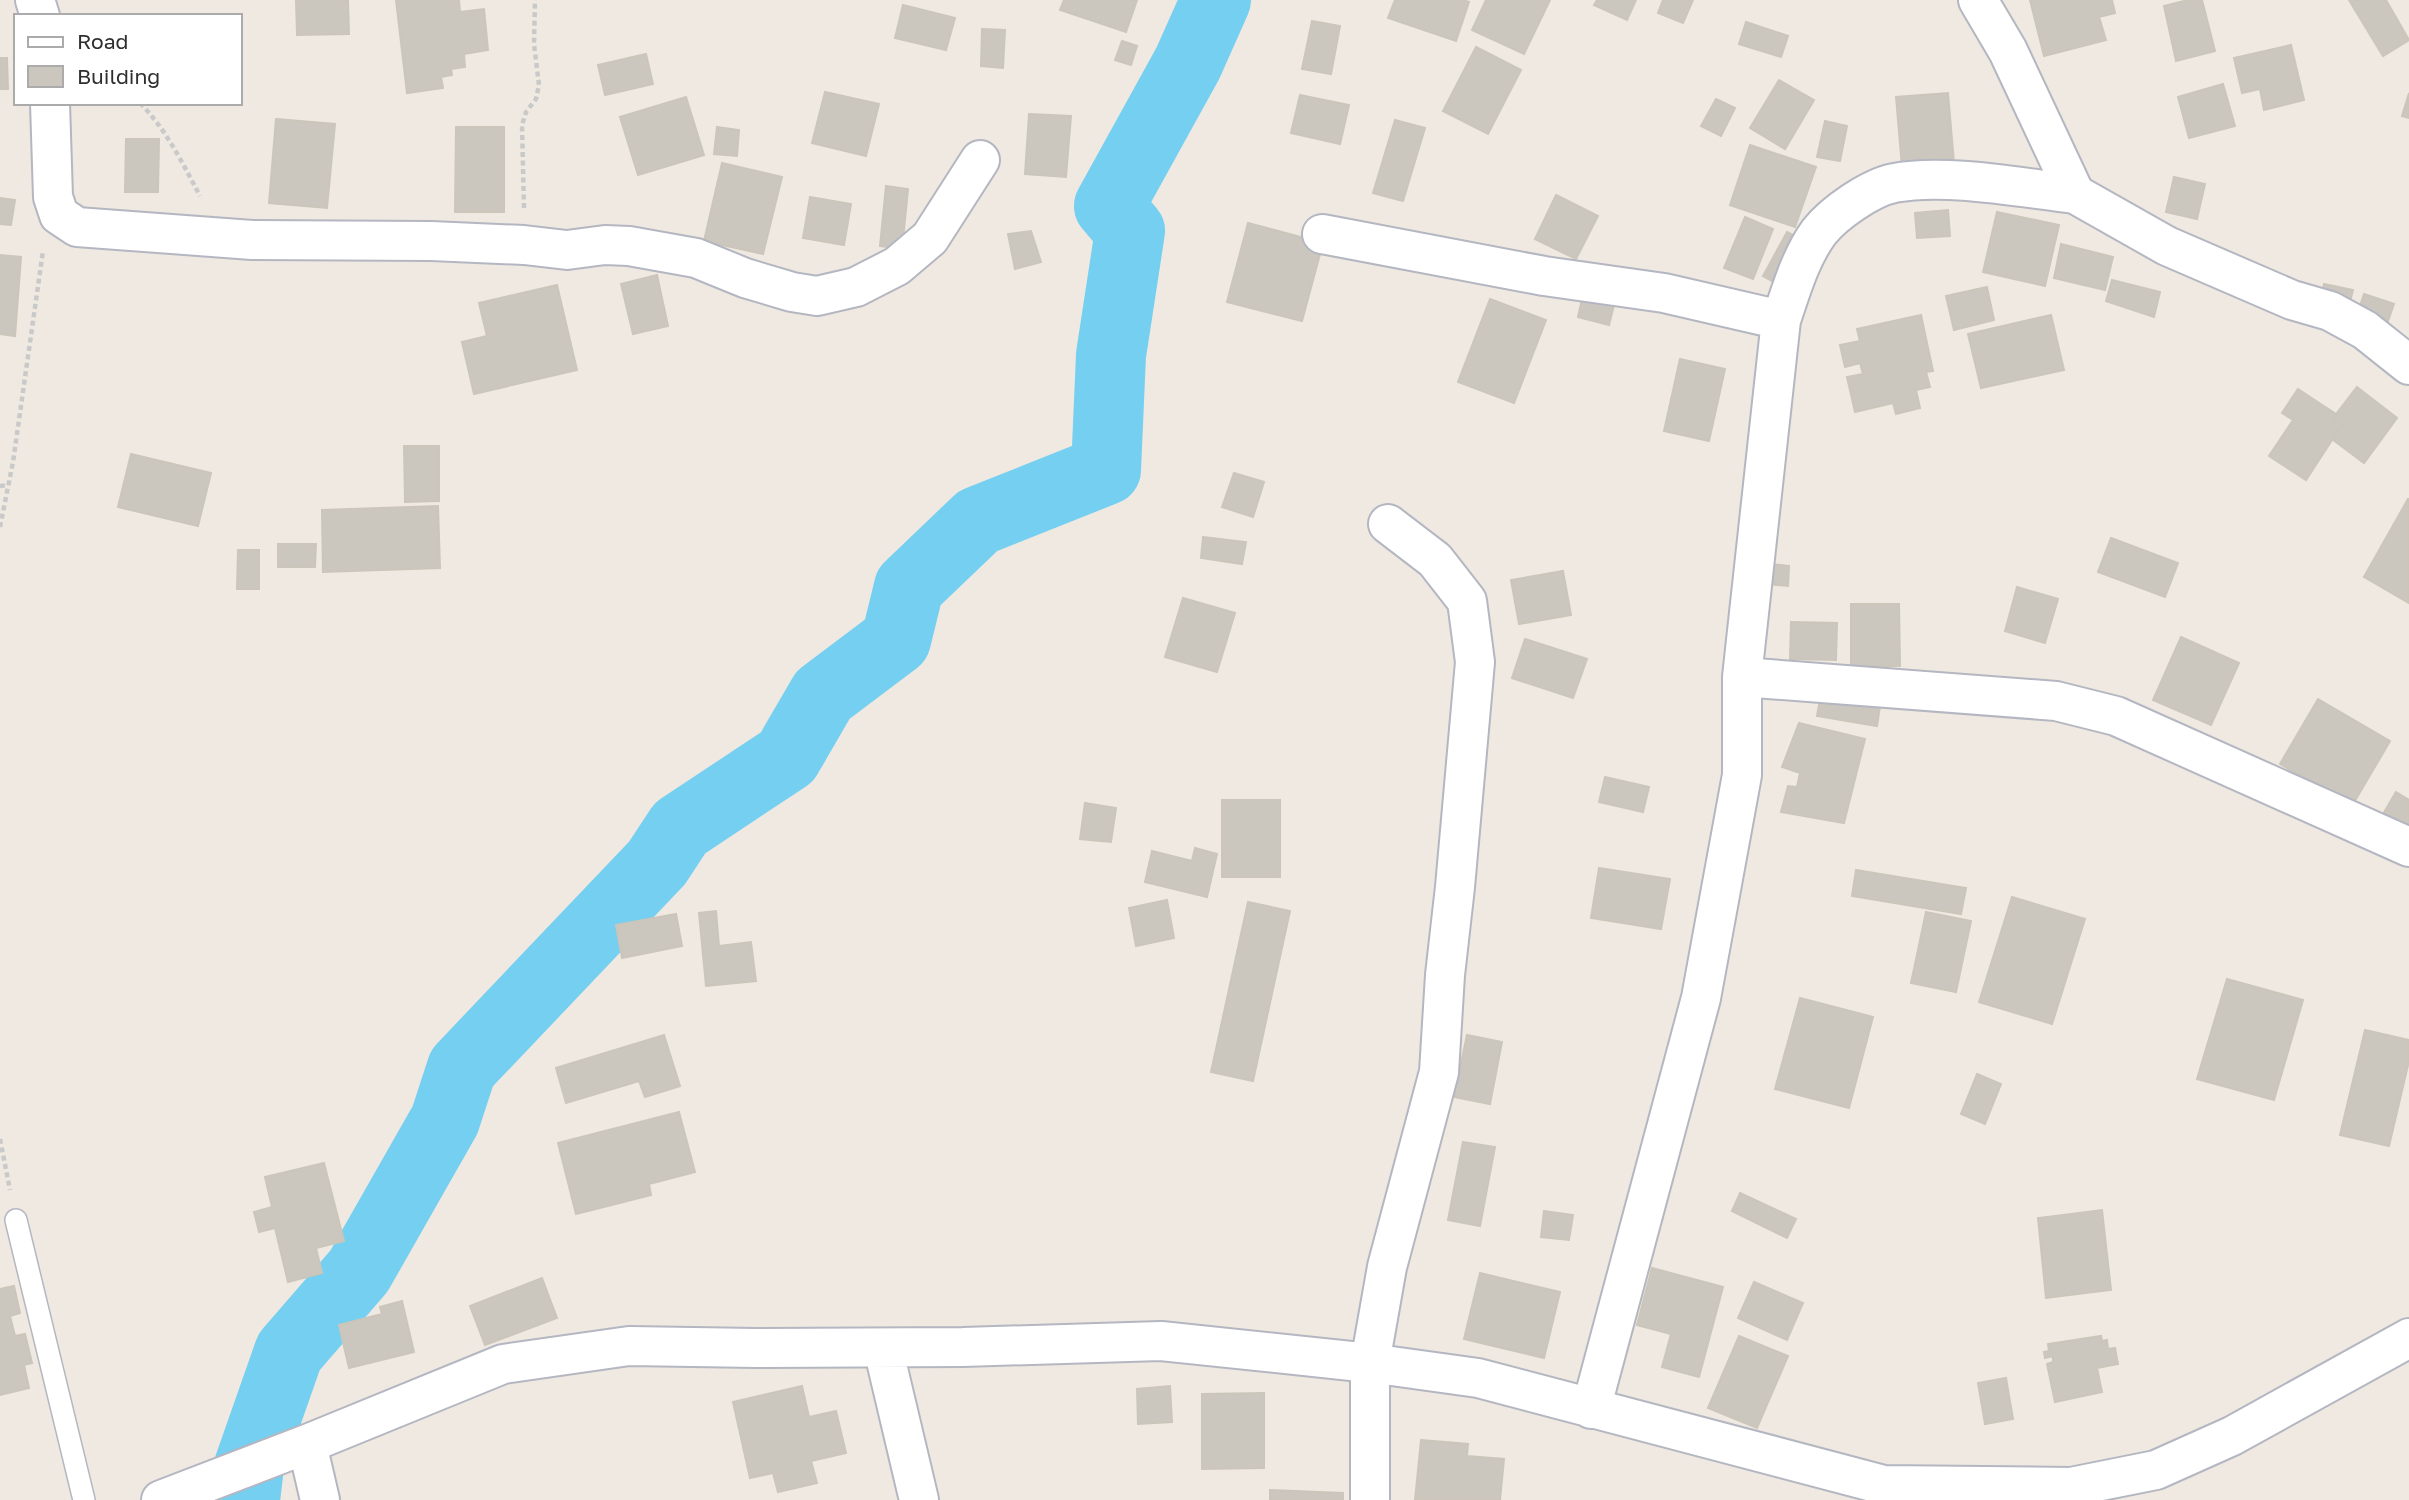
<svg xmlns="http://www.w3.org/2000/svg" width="2409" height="1500" font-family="'Golos Text',sans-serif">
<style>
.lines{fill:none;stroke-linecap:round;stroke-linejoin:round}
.river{stroke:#75cff0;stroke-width:70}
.building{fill:#cbc7bf;stroke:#cbc5ba;stroke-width:2}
.lane-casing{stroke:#b4b7c1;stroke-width:24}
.street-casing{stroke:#b4b7c1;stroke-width:42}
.path{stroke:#c9c9c9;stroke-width:4.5;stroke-dasharray:5 3.5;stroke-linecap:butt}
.lane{stroke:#fff;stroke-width:21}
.street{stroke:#fff;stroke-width:38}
</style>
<rect width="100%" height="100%" fill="#efe9e1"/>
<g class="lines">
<path class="river" d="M 245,1500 L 249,1466 L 289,1352 L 359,1271 L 445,1120 L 462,1068 L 657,863 L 680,828 L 787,757 L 823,695 L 896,640 L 909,587 L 978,521 L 1106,470 L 1111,355 L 1130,231 L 1109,206 L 1188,63 L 1216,0"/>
</g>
<path class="building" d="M 296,0 L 348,0 L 349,34 L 297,35 Z
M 396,0 L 459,0 L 460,12 L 484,9 L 488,50 L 464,54 L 465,67 L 451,69 L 452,75 L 441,77 L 443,88 L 407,93 Z
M 1064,0 L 1137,0 L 1126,32 L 1060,10 Z
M 1395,0 L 1463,0 L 1469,2 L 1456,41 L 1388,18 Z
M 1486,0 L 1550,0 L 1524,54 L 1472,30 Z
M 1597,0 L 1636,0 L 1627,20 L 1594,5 Z
M 1663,0 L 1693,0 L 1683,23 L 1658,13 Z
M 2030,0 L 2112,0 L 2115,13 L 2099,17 L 2106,40 L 2044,56 Z
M 2188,0 L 2202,0 L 2215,51 L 2176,61 L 2164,6 Z
M 2349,0 L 2386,0 L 2409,40 L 2383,56 Z
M 903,5 L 955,18 L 946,50 L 895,38 Z
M 1312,21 L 1340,26 L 1331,74 L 1302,69 Z
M 1746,22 L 1788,36 L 1781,57 L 1739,44 Z
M 982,29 L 1005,30 L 1003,68 L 981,66 Z
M 1122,41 L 1137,46 L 1131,65 L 1115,60 Z
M 2291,45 L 2304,100 L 2264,110 L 2260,89 L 2242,93 L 2234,58 Z
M 1476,47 L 1521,70 L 1488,134 L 1443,111 Z
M 646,54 L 653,84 L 605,95 L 598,65 Z
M 0,58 L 7,58 L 8,89 L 0,89 Z
M 1779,80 L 1814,100 L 1785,149 L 1750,128 Z
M 2223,84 L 2235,126 L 2189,138 L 2178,97 Z
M 825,92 L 879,104 L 866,156 L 812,143 Z
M 1948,93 L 1954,163 L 1902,167 L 1896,97 Z
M 2409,93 L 2409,118 L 2402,116 Z
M 1300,95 L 1349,105 L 1340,144 L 1291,133 Z
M 686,97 L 704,155 L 638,175 L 620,117 Z
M 1716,99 L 1735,108 L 1721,136 L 1701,126 Z
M 1029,114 L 1071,116 L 1066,177 L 1025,174 Z
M 276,119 L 335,124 L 327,208 L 269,203 Z
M 1395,120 L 1425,128 L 1403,201 L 1373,193 Z
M 1825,121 L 1847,126 L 1840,161 L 1817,157 Z
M 456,127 L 504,127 L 504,212 L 455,212 Z
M 717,127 L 739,130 L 737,156 L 714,154 Z
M 126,139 L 159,139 L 158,192 L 125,192 Z
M 1750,145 L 1816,167 L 1795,227 L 1730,205 Z
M 722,163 L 782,177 L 763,254 L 704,241 Z
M 2174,177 L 2205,184 L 2197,219 L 2166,212 Z
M 886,186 L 908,189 L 902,249 L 880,246 Z
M 1556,195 L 1598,216 L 1576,259 L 1535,239 Z
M 810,197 L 851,204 L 844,245 L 803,238 Z
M 0,198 L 15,200 L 11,225 L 0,224 Z
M 1948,210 L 1950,236 L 1917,238 L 1915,213 Z
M 1997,212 L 2059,225 L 2045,286 L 1983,272 Z
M 1745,217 L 1773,229 L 1753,279 L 1724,268 Z
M 1248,223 L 1323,243 L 1302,321 L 1227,302 Z
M 1031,231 L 1041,262 L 1015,269 L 1008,234 Z
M 1787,232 L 1809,244 L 1785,288 L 1763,276 Z
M 2061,244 L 2113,257 L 2105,290 L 2054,278 Z
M 0,255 L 21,257 L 15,336 L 0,334 Z
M 657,275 L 668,326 L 633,334 L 621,284 Z
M 2112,280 L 2160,292 L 2154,317 L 2106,301 Z
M 2324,284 L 2353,290 L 2348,309 L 2320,303 Z
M 557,285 L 577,370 L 474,394 L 462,342 L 487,336 L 479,303 Z
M 1987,287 L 1994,320 L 1954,330 L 1946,296 Z
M 1584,290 L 1616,297 L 1609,325 L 1578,317 Z
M 2364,294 L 2394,304 L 2387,324 L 2357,315 Z
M 1490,299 L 1546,320 L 1514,403 L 1458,382 Z
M 1921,315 L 1933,371 L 1926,372 L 1930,387 L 1916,390 L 1920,408 L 1896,414 L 1893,403 L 1855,412 L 1847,377 L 1863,374 L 1860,363 L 1845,367 L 1840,345 L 1860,341 L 1857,329 Z
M 2051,315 L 2064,370 L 1981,388 L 1968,334 Z
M 1680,359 L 1725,369 L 1709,441 L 1664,431 Z
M 2357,387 L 2397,418 L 2364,463 L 2332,439 L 2342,426 L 2333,418 Z
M 2298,389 L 2345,420 L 2306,480 L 2269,456 L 2293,420 L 2282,413 Z
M 404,446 L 439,446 L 439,501 L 405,502 Z
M 131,454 L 211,473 L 198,526 L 118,507 Z
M 1234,473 L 1264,482 L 1253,517 L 1222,507 Z
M 2408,499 L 2409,499 L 2409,603 L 2364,577 Z
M 438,506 L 440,568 L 323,572 L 322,510 Z
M 1203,537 L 1246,542 L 1242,564 L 1201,558 Z
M 2111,538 L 2178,563 L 2165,597 L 2098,572 Z
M 278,544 L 316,544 L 315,567 L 278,567 Z
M 238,550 L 259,550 L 259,589 L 237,589 Z
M 1770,564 L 1789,566 L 1788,586 L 1768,584 Z
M 1563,571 L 1571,615 L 1519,624 L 1511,580 Z
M 2017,587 L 2058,599 L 2045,643 L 2005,631 Z
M 1183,598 L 1235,613 L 1217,672 L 1165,657 Z
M 1851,604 L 1899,604 L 1900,666 L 1851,666 Z
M 1791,622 L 1837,623 L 1836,660 L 1790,659 Z
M 2181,637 L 2239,663 L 2211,725 L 2153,700 Z
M 1525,639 L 1587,659 L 1573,698 L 1512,678 Z
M 1822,689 L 1881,699 L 1877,726 L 1817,716 Z
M 2318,699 L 2390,741 L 2352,806 L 2280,764 Z
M 1799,723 L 1865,739 L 1844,823 L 1781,812 L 1788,786 L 1797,787 L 1800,773 L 1782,767 Z
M 1605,777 L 1649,787 L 1643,812 L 1599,802 Z
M 2396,792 L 2409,800 L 2409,832 L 2382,816 Z
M 1222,800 L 1280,800 L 1280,877 L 1222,877 Z
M 1085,803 L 1116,808 L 1111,842 L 1080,839 Z
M 1195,848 L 1217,854 L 1207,897 L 1145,882 L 1152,851 L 1192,861 Z
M 1599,868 L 1670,879 L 1661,929 L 1591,918 Z
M 1856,870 L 1966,888 L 1961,914 L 1852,896 Z
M 2012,897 L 2085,919 L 2052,1024 L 1979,1002 Z
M 1167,900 L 1174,938 L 1136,946 L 1129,908 Z
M 1248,902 L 1290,911 L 1253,1081 L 1211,1072 Z
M 716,911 L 719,946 L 751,942 L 756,981 L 706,986 L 699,913 Z
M 1926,912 L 1971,921 L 1956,992 L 1911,983 Z
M 676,914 L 682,946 L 622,958 L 616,925 Z
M 2227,979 L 2303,1000 L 2274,1100 L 2197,1079 Z
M 1800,998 L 1873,1017 L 1849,1108 L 1775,1089 Z
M 2365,1030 L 2409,1040 L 2409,1061 L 2389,1146 L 2340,1135 Z
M 664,1035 L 680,1086 L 645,1097 L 639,1081 L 566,1103 L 556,1068 Z
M 1467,1035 L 1502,1042 L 1490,1104 L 1454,1097 Z
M 1977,1074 L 2001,1084 L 1985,1124 L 1961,1114 Z
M 679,1112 L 695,1172 L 649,1184 L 651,1195 L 576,1214 L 558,1143 Z
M 1463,1142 L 1495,1147 L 1480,1226 L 1448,1220 Z
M 324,1163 L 344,1241 L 316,1248 L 322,1273 L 288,1282 L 275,1228 L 259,1232 L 254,1212 L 272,1207 L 265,1177 Z
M 1740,1193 L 1796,1219 L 1787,1238 L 1732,1211 Z
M 2102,1210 L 2111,1290 L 2046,1298 L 2038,1218 Z
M 1544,1211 L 1573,1215 L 1569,1240 L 1541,1237 Z
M 1652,1268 L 1723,1287 L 1699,1377 L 1662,1367 L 1671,1334 L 1637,1325 Z
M 1480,1273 L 1560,1292 L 1544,1358 L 1464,1339 Z
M 542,1278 L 557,1318 L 485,1345 L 470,1306 Z
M 1754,1282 L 1803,1303 L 1787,1340 L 1738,1318 Z
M 14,1286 L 20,1313 L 10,1316 L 15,1336 L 25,1334 L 32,1363 L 24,1365 L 29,1388 L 0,1395 L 0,1289 Z
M 402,1301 L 414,1352 L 349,1368 L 339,1325 L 382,1314 L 380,1307 Z
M 1739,1336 L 1788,1356 L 1757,1428 L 1708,1408 Z
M 2101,1336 L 2102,1341 L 2107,1340 L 2108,1349 L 2115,1348 L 2118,1364 L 2097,1368 L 2102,1392 L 2055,1402 L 2047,1364 L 2053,1362 L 2053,1356 L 2045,1358 L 2044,1352 L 2049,1351 L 2048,1344 Z
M 2006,1378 L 2013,1419 L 1985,1424 L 1978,1383 Z
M 802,1386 L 809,1417 L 836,1411 L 846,1453 L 811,1461 L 817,1483 L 778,1492 L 773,1473 L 750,1478 L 733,1402 Z
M 1170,1386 L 1172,1422 L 1138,1424 L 1137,1389 Z
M 1264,1393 L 1264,1468 L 1202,1469 L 1202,1394 Z
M 1421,1440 L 1468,1444 L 1467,1456 L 1504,1459 L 1500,1500 L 1415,1500 Z
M 1270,1490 L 1343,1493 L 1343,1500 L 1270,1500 Z"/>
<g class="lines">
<g class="lane-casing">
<path id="lane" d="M 16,1220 L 84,1500"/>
</g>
<g class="street-casing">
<path id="street" d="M 35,0 L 40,16
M 1978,0 L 2008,51 L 2075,194 L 2167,246 L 2292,300 L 2330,311 L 2365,330 L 2409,365
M 50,103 L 53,197 L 59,215 L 77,227 L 252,240 L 431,241 L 524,245 L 567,250 L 605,245 L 629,246 L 696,258 L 745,278 L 792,292 L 817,296 L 856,287 L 897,266 L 930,238 L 980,160
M 1322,234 L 1544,276 L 1664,293 L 1781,320
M 1742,677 L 1781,320 C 1791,291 1800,258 1819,232 C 1834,213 1870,188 1894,183 C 1946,173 2022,188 2075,194
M 883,1348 L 919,1500
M 1591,1409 L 1701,998 L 1742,775 L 1742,677 L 2056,701 L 2116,716 L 2409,847
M 307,1444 L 320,1500
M 161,1500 L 307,1444 L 503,1364 L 629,1346 L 756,1348 L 963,1347 L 1161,1341 L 1370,1363 L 1478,1378 L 1884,1485 L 2071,1487 L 2156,1470 L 2232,1436 L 2409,1338
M 1370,1500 L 1370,1363 L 1387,1267 L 1439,1072 L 1445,975 L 1455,887 L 1475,662 L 1467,601 L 1435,560 L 1388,524"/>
</g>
<path class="path" d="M 140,103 C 166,129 183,164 200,196
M 524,208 L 522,125 L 526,112 L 536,99 L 539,85 L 534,44 L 535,0
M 0,486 L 8,485
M 0,527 L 13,462 L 43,251
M 0,1139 L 10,1190"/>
<use href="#lane" class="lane"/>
<use href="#street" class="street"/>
</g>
<rect x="14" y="14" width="228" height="91" fill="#ffffff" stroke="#ababab" stroke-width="2"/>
<rect x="28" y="37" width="35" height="10" fill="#ffffff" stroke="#ababab" stroke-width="2"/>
<text x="77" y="49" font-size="21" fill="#2e2e2e">Road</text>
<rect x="28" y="66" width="35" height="21" fill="#cbc7bf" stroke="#ababab" stroke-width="2"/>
<text x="77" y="84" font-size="21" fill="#2e2e2e">Building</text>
</svg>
